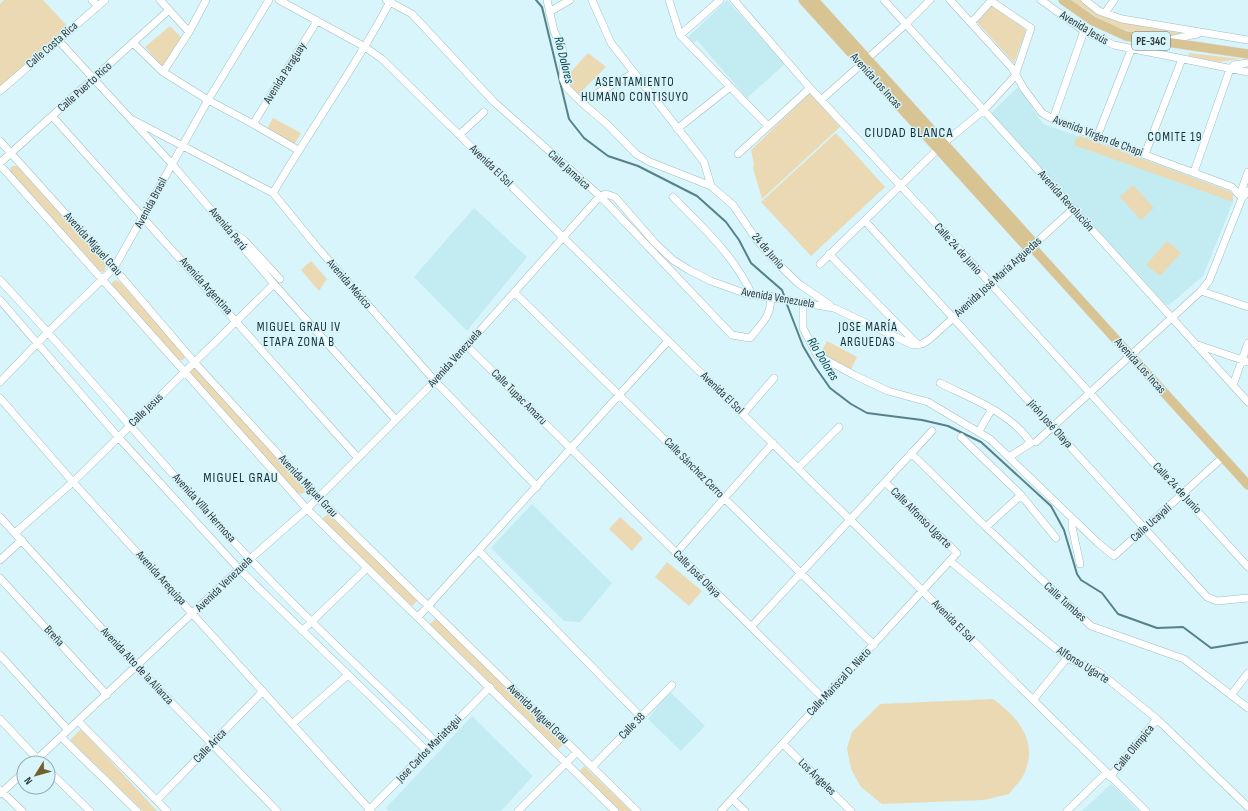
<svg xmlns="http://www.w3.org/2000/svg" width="1248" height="811" font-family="'Sofia Sans Condensed',sans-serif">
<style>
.built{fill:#c3ebf2}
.green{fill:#ead9b2}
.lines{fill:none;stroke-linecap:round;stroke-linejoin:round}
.stream{stroke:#558188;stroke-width:2}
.minor-casing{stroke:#a0bdc2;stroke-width:8}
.major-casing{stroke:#d9dbdc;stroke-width:10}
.minor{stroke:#fff;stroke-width:7}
.major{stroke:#d8c492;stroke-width:9}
.labels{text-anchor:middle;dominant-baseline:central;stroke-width:3;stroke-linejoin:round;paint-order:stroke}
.shield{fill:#d7f5fb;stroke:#617175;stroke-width:1}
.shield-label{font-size:11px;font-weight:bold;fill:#2e393c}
.street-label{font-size:12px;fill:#2e393c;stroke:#d7f5fb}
.water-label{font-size:13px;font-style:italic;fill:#073f47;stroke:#d7f5fb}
.neighbourhood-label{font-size:13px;letter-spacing:1px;fill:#152e33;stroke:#d7f5fb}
.quarter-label{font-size:14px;letter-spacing:1px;fill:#152e33;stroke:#d7f5fb}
</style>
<rect width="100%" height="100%" fill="#d7f5fb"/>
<path class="built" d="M 727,0 L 785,64 L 747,98 L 697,40 L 693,43 L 688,37 Z
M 1018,87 L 1043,124 L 1158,164 L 1229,191 L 1233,195 L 1233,202 L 1203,276 L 1169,305 L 1166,305 L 991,113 Z
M 474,208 L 527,257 L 467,331 L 414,277 Z
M 532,504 L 612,583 L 580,622 L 564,621 L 491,548 Z
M 669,691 L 705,726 L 681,751 L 648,719 Z
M 472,716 L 533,776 L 501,811 L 389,811 L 386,808 Z
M 1111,784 L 1139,811 L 1082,811 Z"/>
<path class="green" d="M 4,0 L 43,0 L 70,29 L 0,91 L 0,4 Z
M 1071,0 L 1082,0 L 1099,15 L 1121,22 L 1181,33 L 1160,39 L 1140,35 L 1106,23 Z
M 992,6 L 1026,30 L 1014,63 L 977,22 Z
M 170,26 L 181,37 L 163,67 L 145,47 Z
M 588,53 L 606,67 L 579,94 L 565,82 L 565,78 Z
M 1189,53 L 1241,59 L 1218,62 L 1188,56 Z
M 810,93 L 840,127 L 762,199 L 753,168 L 754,165 L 751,150 Z
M 273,118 L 301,133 L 293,147 L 266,131 Z
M 836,133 L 885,187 L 811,256 L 761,202 Z
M 1080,136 L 1229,191 L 1233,195 L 1233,202 L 1074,145 L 1076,139 Z
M 13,166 L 17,166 L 106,265 L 104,272 L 100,271 L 11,172 L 10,168 Z
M 1133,185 L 1154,208 L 1141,220 L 1120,197 Z
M 1167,241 L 1181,253 L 1160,276 L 1146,265 Z
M 311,261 L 327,279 L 319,291 L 301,270 Z
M 115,280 L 120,282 L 184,353 L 185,357 L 183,360 L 178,360 L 113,288 L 112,283 Z
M 827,341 L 857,357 L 850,371 L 820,354 Z
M 194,368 L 198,369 L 305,487 L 305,492 L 302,494 L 296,492 L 191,375 L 190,372 Z
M 328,514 L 418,600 L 412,606 L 322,519 Z
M 620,517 L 643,538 L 632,551 L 609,529 Z
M 667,562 L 702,591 L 689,606 L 655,577 Z
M 436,618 L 564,744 L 558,749 L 430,624 Z
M 993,699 C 1017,717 1038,739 1025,772 C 1022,780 1014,787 1009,794 L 984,800 L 882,804 L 861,787 L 851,769 L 847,748 L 852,732 L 880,704 Z
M 81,729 L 157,811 L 143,811 L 70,740 Z
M 584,766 L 631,811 L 620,811 L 579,772 Z"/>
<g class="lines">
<path class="stream" d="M 536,0 L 542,7 L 569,119 L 584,138 L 608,156 L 638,166 L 697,196 L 726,222 L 739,240 L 751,263 L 782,290 L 785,298
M 786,302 L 803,346 L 816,368 L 830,388 L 851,404 L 867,413 L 922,420 L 948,426 L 981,442 L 1051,506 L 1064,530 L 1077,574 L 1081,580 L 1102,593 L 1118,614 L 1157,628 L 1183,627 L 1211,648 L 1248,642"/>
<g class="minor-casing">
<path id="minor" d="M 92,0 L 98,6
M 160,0 L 189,32
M 279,0 L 365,47 L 382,59 L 1146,811
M 386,0 L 412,14 L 494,102 L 600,196 L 732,335 L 750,338 C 761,324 773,315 770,296
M 547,0 L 554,31 L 563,51 L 563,79 L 567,88 L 581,102 L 609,126 L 636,154 L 650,162 L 711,186 L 733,205 L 756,239 L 778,264 L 799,284 L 830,305
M 592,0 L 611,43 L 704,162 L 711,186
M 669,0 L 680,35 L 768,126
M 734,0 L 810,88 L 950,239 L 1248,567
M 884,0 L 1248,402
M 950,0 L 1012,68 L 1024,89 L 1042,113 L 1053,119 L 1097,137 L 1232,187 L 1242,198
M 1041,0 L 1084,31 L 1114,45 L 1248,72
M 1085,0 L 1099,11 L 1122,19 L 1248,40
M 549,12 L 570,0
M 1105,13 L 1114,0
M 680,35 L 720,0
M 58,40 L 172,164 L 274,284 L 396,420
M 1164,41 L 1197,34
M 133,43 L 163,72 L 208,100 L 253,124 L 298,150
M 867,59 L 906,24 L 930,0
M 163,72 L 189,32 L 206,0
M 0,91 L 105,0
M 821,100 L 856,69
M 581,102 L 634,73
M 52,116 L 358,458
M 1053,119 L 1084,31
M 133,120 L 273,193 L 317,247 L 435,381 L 537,487
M 253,124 L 317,21
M 677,129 L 730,87
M 459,135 L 484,112
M 1097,137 L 1131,50
M 0,141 L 114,268 L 195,363 L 318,498 L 637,811
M 944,143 L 984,110 L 1015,76 L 1031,28 L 991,1 L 971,23
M 738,154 L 810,88
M 1145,154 L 1182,59
M 0,163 L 169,10
M 0,165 L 307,509 L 615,811
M 1194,172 L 1230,69 L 1234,65 L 1248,63
M 273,193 C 311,128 356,67 391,0
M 673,197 C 703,228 734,255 752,295
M 1242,198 L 1242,189 L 1248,172
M 865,221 L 1207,597 L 1217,601 L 1248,598
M 235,234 L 244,240 L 280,279
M 829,254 L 918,345
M 820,264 L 938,149
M 0,280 C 85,371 164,468 249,558 C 309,622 374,681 436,742
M 1201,291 L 1248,307
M 514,292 L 874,645
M 0,300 L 119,438 L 239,569 L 427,751
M 803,302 L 803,328 L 817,355 L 854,375 L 888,391 L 928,402 L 990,439 L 1097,542 L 1114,556 L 1223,457
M 1195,344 L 1248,362
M 467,346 L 824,699
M 0,382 L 48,332 L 114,268 L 208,100 L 269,0
M 940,383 C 972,399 1010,412 1031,443 L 1009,457
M 1233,385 L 1248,343
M 0,398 L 73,482 L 371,811
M 743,414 L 774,378
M 979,431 L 992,409
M 961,437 L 1021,495 L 1056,538
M 1036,442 L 1201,291 L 1209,281 L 1242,198 L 1248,191
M 911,453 L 986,527 L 1091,626 L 1184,659 L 1248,708
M 798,468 L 839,427
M 0,517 L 137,667 L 277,811
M 1072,518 L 1072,527 L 1080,564
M 986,527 L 1021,495
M 15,533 L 73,482 L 274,284
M 479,551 L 641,717
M 676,553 L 773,443
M 0,560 L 22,540
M 950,561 L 1067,658 L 1099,672 L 1157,719 L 1248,807
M 0,578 L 107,695
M 418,617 L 668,341
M 751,627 L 932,431
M 302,631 L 367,568
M 0,655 L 68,730
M 1231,695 L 1248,673
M 1033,700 L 1067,658
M 0,719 L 41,763
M 78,721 L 167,811
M 292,724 L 348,675
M 61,737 L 137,811
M 783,744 L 851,811
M 33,763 L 250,559 L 307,509 L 435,381 L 600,196 L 606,194 L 615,197 L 655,243 L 673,260 L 689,270 L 711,281 L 744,293 L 834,308 L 913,345 L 922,344 L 930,339 L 1073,209
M 592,767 L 672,685
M 48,770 L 90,811
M 1110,777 L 1157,719
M 0,790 L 22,811
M 0,794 L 24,772
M 732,799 L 745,811
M 157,800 L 263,691
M 368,811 L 490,687
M 518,811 L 577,752
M 721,811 L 957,553 L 885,482
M 1067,811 L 1106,773"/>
</g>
<g class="major-casing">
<path id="major" d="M 803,0 L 1026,246 L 1032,247
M 814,0 L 1032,241 L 1032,247 L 1248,485
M 1063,0 L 1093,21 L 1126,36 L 1248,54"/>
</g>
<use href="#minor" class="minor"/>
<use href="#major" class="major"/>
</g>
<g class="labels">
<rect class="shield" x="1132" y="32" width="38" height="18" rx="3"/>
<g class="shield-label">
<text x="1151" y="41">PE-34C</text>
</g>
<g class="street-label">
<text transform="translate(1084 28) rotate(31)">Avenida Jesús</text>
<text transform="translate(52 45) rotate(-41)">Calle Costa Rica</text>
<text transform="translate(285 73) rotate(-58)">Avenida Paraguay</text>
<text transform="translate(876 81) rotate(48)">Avenida Los Incas</text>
<text transform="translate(85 87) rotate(-42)">Calle Puerto Rico</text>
<text transform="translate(1098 136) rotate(21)">Avenida Virgen de Chapi</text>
<text transform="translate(491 166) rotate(44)">Avenida El Sol</text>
<text transform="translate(569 170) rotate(42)">Calle Jamaica</text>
<text transform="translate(1066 201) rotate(48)">Avenida Revolución</text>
<text transform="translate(151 203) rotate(-62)">Avenida Brasil</text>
<text transform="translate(228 229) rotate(50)">Avenida Perú</text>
<text transform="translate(93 244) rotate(48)">Avenida Miguel Grau</text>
<text transform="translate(958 249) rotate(48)">Calle 24 de Junio</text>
<text transform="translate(768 251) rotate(49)">24 de Junio</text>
<text transform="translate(998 277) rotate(-42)">Avenida José María Arguedas</text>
<text transform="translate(349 284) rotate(49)">Avenida México</text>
<text transform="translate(206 286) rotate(48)">Avenida Argentina</text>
<text transform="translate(778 298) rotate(10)">Avenida Venezuela</text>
<text transform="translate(455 358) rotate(-48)">Avenida Venezuela</text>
<text transform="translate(1140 366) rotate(48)">Avenida Los Incas</text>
<text transform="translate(722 393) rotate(44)">Avenida El Sol</text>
<text transform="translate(519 397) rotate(45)">Calle Tupac Amaru</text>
<text transform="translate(146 410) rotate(-44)">Calle Jesus</text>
<text transform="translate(1050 424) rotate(48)">Jirón José Olaya</text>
<text transform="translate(694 468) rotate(45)">Calle Sánchez Cerro</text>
<text transform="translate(308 486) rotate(47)">Avenida Miguel Grau</text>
<text transform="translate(1177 488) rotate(47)">Calle 24 de Junio</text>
<text transform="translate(204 508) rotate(48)">Avenida Villa Hermosa</text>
<text transform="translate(921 518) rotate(45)">Calle Alfonso Ugarte</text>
<text transform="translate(1151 523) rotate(-42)">Calle Ucayali</text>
<text transform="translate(697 574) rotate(45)">Calle José Olaya</text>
<text transform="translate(161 578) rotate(48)">Avenida Arequipa</text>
<text transform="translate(224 584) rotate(-44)">Avenida Venezuela</text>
<text transform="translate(1065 602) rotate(42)">Calle Tumbes</text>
<text transform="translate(953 621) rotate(45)">Avenida El Sol</text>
<text transform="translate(54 636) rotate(47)">Breña</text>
<text transform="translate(1083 665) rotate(32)">Alfonso Ugarte</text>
<text transform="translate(137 666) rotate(47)">Avenida Alto de la Alianza</text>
<text transform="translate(839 682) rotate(-47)">Calle Mariscal D. Nieto</text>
<text transform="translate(538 714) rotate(44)">Avenida Miguel Grau</text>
<text transform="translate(632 726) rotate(-46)">Calle 38</text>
<text transform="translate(210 746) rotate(-46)">Calle Arica</text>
<text transform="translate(1134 748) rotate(-51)">Calle Olímpica</text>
<text transform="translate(429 749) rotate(-46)">Jose Carlos Mariategui</text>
<text transform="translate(817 777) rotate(44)">Los Ángeles</text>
</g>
<g class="water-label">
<text transform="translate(564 60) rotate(76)">Río Dolores</text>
<text transform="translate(823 359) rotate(58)">Río Dolores</text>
</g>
<g class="neighbourhood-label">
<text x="635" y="82">ASENTAMIENTO<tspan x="635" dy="15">HUMANO CONTISUYO</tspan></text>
<text x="1175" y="137">COMITE 19</text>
<text x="299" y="327">MIGUEL GRAU IV<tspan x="299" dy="15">ETAPA ZONA B</tspan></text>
<text x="868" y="327">JOSE MARÍA<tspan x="868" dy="15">ARGUEDAS</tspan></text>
</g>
<g class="quarter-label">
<text x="909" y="132">CIUDAD BLANCA</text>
<text x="241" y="477">MIGUEL GRAU</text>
</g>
</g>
<g transform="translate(36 775) rotate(233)"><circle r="19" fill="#d7f5fb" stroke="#93aaaf"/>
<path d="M0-3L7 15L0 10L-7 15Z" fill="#74602f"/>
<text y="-6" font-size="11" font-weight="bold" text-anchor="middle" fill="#2e393c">N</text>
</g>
</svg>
